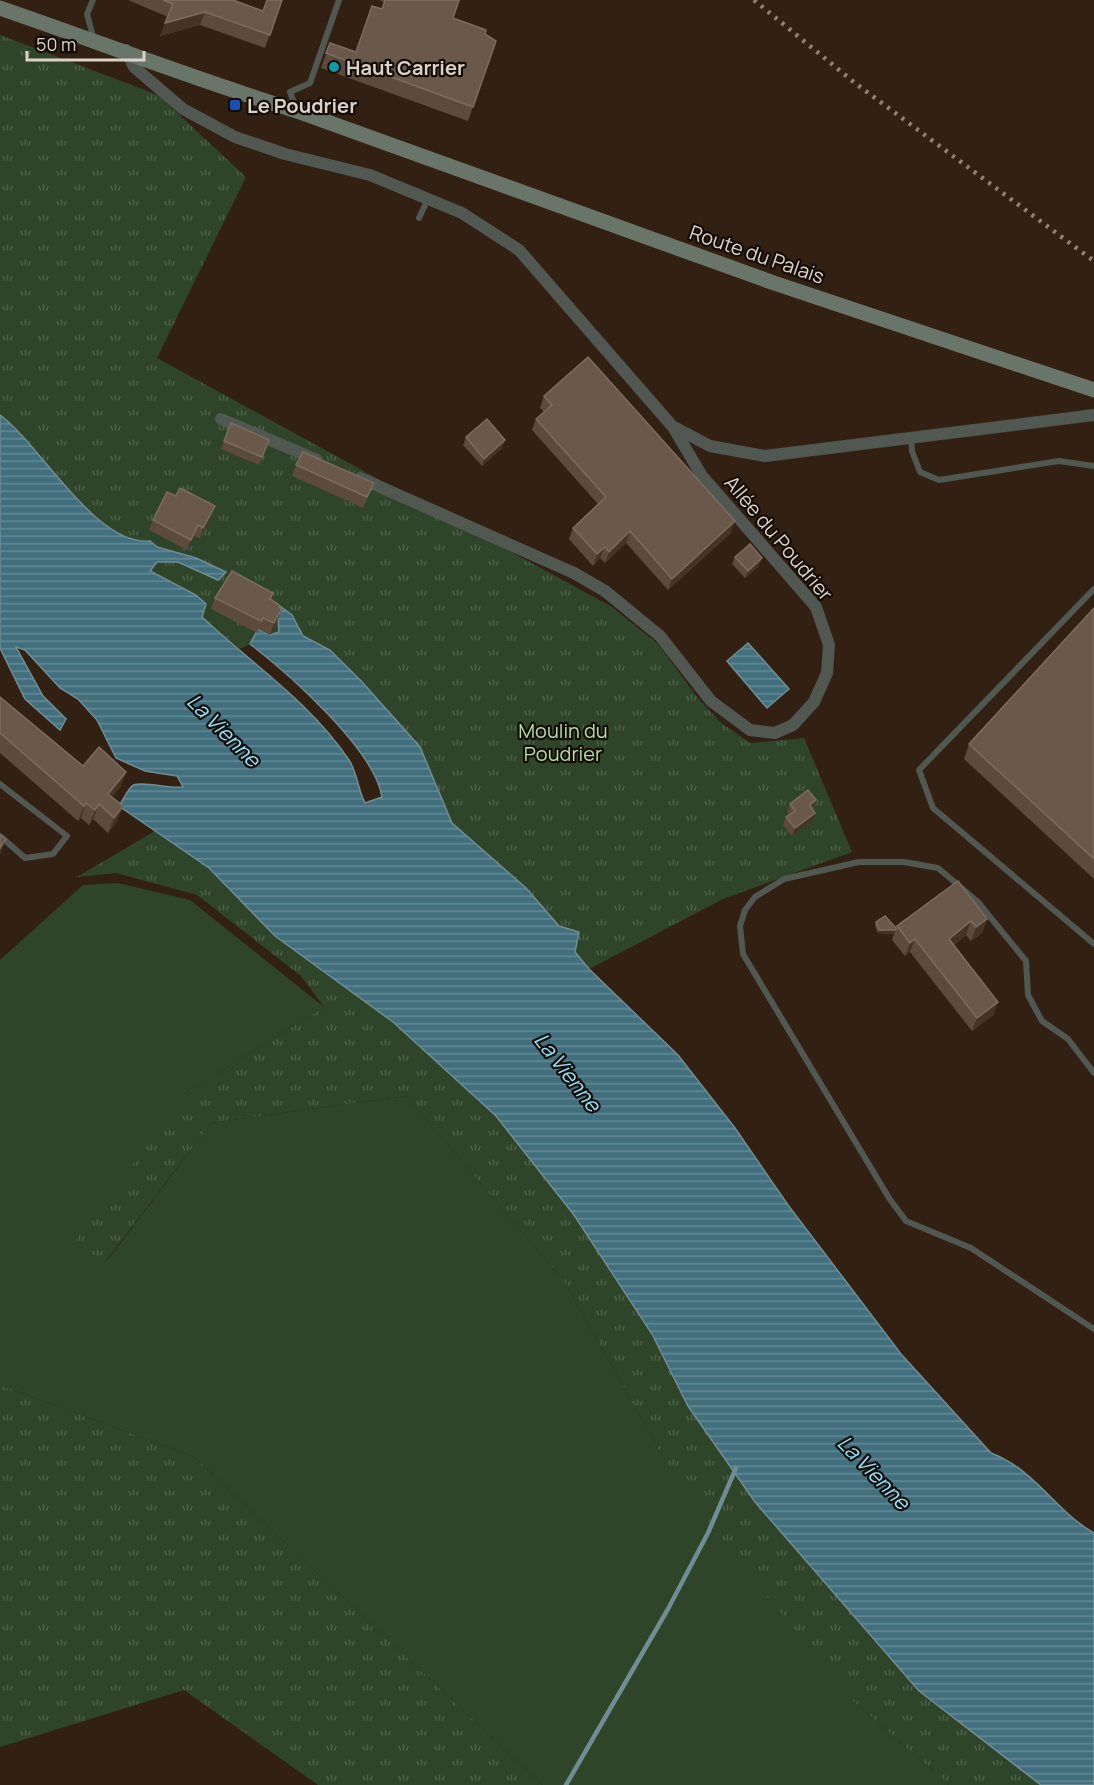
<svg xmlns="http://www.w3.org/2000/svg" width="1094" height="1785" font-family="Manrope,sans-serif">
<style>
.grass{fill:#2f452a}
.park{fill:url(#park-tufts)}
.water{fill:url(#water-rules);stroke:#708d94;stroke-width:1.5}
.lines{fill:none;stroke-linecap:round;stroke-linejoin:round}
.stream{stroke:#708d94;stroke-width:4.5}
.lane{stroke:#515851;stroke-width:6}
.street{stroke:#515851;stroke-width:12}
.secondary{stroke:#697569;stroke-width:15}
.rail{stroke:#8e8175;stroke-width:4.5;stroke-dasharray:3 6;stroke-linecap:butt}
.wall{fill:#5c4a3c}
.shaded-wall{fill:#453425}
.building{fill:#6a594b;stroke:#7c6c5f;stroke-width:1.5}
.culture-dot{fill:#0f9aa8;stroke:#140d07;stroke-width:2}
.transit-dot{fill:#1a4fb4;stroke:#140d07;stroke-width:2}
.labels{text-anchor:middle;dominant-baseline:central;stroke-width:4.5;stroke-linejoin:round;paint-order:stroke}
.poi-label{font-size:20px;font-weight:bold;fill:#ddd2c9;stroke:#140d07;text-anchor:start}
.street-label{font-size:20px;fill:#ddd2c9;stroke:#140d07}
.park-label{font-size:20px;fill:#b1dda8;stroke:#140d07}
.water-label{font-size:21px;font-style:italic;fill:#92e1fb;stroke:#140d07}
</style>
<defs>
<pattern id="park-tufts" width="24" height="20" patternUnits="userSpaceOnUse" patternTransform="scale(1.5)"><rect width="24" height="20" fill="#2f452a"/><path d="M3 7l-1-3M5 7V3M7 7l1-3M15 17l-1-3M17 17v-4M19 17l1-3" fill="none" stroke="#4d5f48"/></pattern>
<pattern id="water-rules" width="6" height="5" patternUnits="userSpaceOnUse" patternTransform="scale(1.5)"><rect width="6" height="5" fill="#416f7e"/><path d="M0 2.5h6" fill="none" stroke="#658995"/></pattern>
</defs>
<rect width="100%" height="100%" fill="#322113"/>
<path class="grass" d="M 118,883 L 190,900 L 324,1007 L 186,1093 L 107,1261 L 211,1123 L 406,1096 L 564,1281 L 662,1455 L 853,1701 L 949,1785 L 542,1785 L 193,1456 L 0,1385 L 0,960 L 83,885 Z"/>
<path class="park" d="M 0,35 L 158,95 L 246,177 L 157,358 L 612,607 L 659,645 L 697,697 L 720,722 L 750,743 L 804,738 L 852,852 L 723,899 L 589,969 L 575,952 L 579,932 L 559,926 L 526,888 L 452,823 L 420,747 L 362,682 L 330,650 L 303,636 L 292,615 L 277,622 L 279,632 L 270,635 L 258,629 L 250,644 L 240,649 L 202,617 L 206,604 L 196,595 L 150,572 L 157,562 L 178,562 L 218,579 L 196,558 L 157,547 L 150,541 C 96,546 41,445 0,415 Z
M 155,831 L 209,868 L 275,936 L 393,1022 L 496,1116 L 574,1215 L 652,1334 L 688,1406 L 919,1691 L 1041,1785 L 949,1785 L 853,1701 L 729,1550 L 662,1455 L 564,1281 L 406,1096 L 211,1123 L 106,1261 L 72,1245 L 186,1093 L 324,1007 L 301,976 L 197,895 L 116,873 L 77,877 Z
M 0,1385 L 193,1456 L 542,1785 L 318,1785 L 184,1690 L 0,1747 Z"/>
<path class="water" d="M 0,415 C 41,445 95,546 150,541 L 157,547 L 196,558 L 226,572 L 218,580 L 178,562 L 157,562 L 150,571 L 196,595 L 206,604 L 202,617 C 252,664 310,702 349,760 C 357,772 358,790 365,803 L 382,797 C 375,750 288,673 250,644 L 258,629 L 270,635 L 279,632 L 277,604 L 292,615 L 303,636 L 330,650 L 362,682 L 420,747 L 452,823 L 526,888 L 559,926 L 579,932 L 575,952 L 589,969 L 678,1055 L 735,1128 L 788,1205 L 901,1354 L 991,1453 C 1036,1470 1055,1511 1094,1533 L 1094,1785 L 1041,1785 L 919,1691 L 755,1502 L 688,1406 L 652,1334 L 574,1215 L 496,1116 L 393,1022 L 275,936 L 209,868 L 119,806 C 123,800 127,791 132,786 C 138,780 171,789 183,787 L 177,776 L 145,771 L 116,758 L 97,720 L 78,699 L 60,688 L 25,650 L 16,647 L 43,696 L 66,719 L 60,730 L 25,699 L 0,648 Z
M 748,643 L 789,689 L 767,708 L 727,661 Z"/>
<g class="lines">
<path class="stream" d="M 566,1785 L 668,1609 L 708,1533 L 736,1468"/>
<path class="lane" d="M 93,0 L 87,14 L 94,40
M 296,108 L 290,92 L 310,83 L 339,0
M 419,218 L 428,199
M 911,437 L 912,451 L 920,472 L 939,480 L 1059,461 L 1094,466
M 1094,589 L 919,770 L 933,808 L 1094,944
M 0,784 L 67,836 L 53,854 L 25,858 L 0,836
M 1094,1073 L 1068,1039 L 1042,1021 L 1028,995 L 1026,961 L 978,902 L 938,868 L 904,862 L 859,862 L 784,879 L 755,897 L 745,910 L 740,926 L 743,954 L 889,1198 L 906,1221 L 971,1248 L 1094,1329"/>
<path class="street" d="M 126,50 L 134,67 L 183,109 L 235,137 L 285,154 L 370,175 L 462,213 L 519,250 L 673,427 L 702,476 L 816,607 L 829,645 L 827,673 L 814,702 L 793,725 L 775,733 L 750,730 L 711,701 L 660,636 L 605,591 L 574,573 L 360,478
M 221,419 L 317,460
M 674,427 L 710,446 L 765,456 L 1094,415"/>
<path class="secondary" d="M 0,8 C 99,42 197,80 297,111 L 774,283 L 1094,390"/>
<path class="rail" d="M 754,0 L 855,83 L 1094,261"/>
</g>
<path class="wall" d="M 128,0 L 233,0 L 263,11 L 282,0 L 265,48 L 200,25 L 160,36 L 168,17 Z
M 379,0 L 460,0 L 453,18 L 485,34 L 496,41 L 468,121 L 321,68 L 330,43 L 356,52 L 382,9 L 384,2 Z
M 544,396 L 731,533 L 668,590 L 626,543 L 605,563 L 600,558 L 593,566 L 569,539 L 573,528 L 598,504 L 532,430 L 536,419 L 544,412 L 540,408 Z
M 231,423 L 266,448 L 259,465 L 221,449 Z
M 466,437 L 505,440 L 502,448 L 482,466 L 463,445 Z
M 296,465 L 374,483 L 363,508 L 292,476 Z
M 176,496 L 215,506 L 211,516 L 200,538 L 194,536 L 187,550 L 149,530 L 153,520 Z
M 735,557 L 759,566 L 745,578 L 732,564 Z
M 273,593 L 271,600 L 281,610 L 277,622 L 270,635 L 258,629 L 257,633 L 211,609 L 215,598 Z
M 1094,608 L 1094,879 L 964,759 L 969,744 Z
M 0,697 L 83,766 L 126,772 L 120,787 L 112,797 L 117,821 L 108,833 L 93,819 L 89,825 L 81,818 L 78,821 L 0,753 Z
M 816,800 L 812,809 L 815,813 L 813,820 L 792,836 L 783,825 L 786,817 L 789,815 L 787,812 L 790,804 Z
M 987,919 L 982,933 L 971,941 L 966,935 L 954,945 L 998,1002 L 993,1015 L 972,1031 L 910,952 L 905,956 L 892,940 L 894,934 L 878,933 L 875,926 L 876,922 L 896,928 L 897,926 Z"/>
<path class="shaded-wall" d="M 205,12 L 200,25 L 160,36 L 165,23 Z
M 505,440 L 502,448 L 482,466 L 484,459 Z
M 215,506 L 211,516 L 200,538 L 203,528 Z
M 735,521 L 731,533 L 668,590 L 672,579 Z
M 198,525 L 194,536 L 187,550 L 191,540 Z
M 630,531 L 626,543 L 605,563 L 609,552 Z
M 605,547 L 600,558 L 593,566 L 597,554 Z
M 762,558 L 759,566 L 745,578 L 748,571 Z
M 281,610 L 277,622 L 270,635 L 274,623 Z
M 126,772 L 120,787 L 103,809 L 108,794 Z
M 816,800 L 813,808 L 807,813 L 810,805 Z
M 86,803 L 81,818 L 78,821 L 84,806 Z
M 99,804 L 93,819 L 89,825 L 95,810 Z
M 123,806 L 117,821 L 108,833 L 114,818 Z
M 815,813 L 813,820 L 792,836 L 795,828 Z
M 6,839 L 0,855 L 0,848 Z
M 987,919 L 982,933 L 971,941 L 976,927 Z
M 971,921 L 966,935 L 944,953 L 949,939 Z
M 879,930 L 896,930 L 894,934 L 878,933 Z
M 915,939 L 910,952 L 905,956 L 910,943 Z
M 998,1002 L 993,1015 L 972,1031 L 977,1018 Z"/>
<path class="building" d="M 163,0 L 233,0 L 263,11 L 267,0 L 282,0 L 270,35 L 205,12 L 165,23 L 173,4 Z
M 385,0 L 459,0 L 453,18 L 486,30 L 485,34 L 496,41 L 473,107 L 326,53 L 330,43 L 356,52 L 372,6 L 382,9 Z
M 588,357 L 735,521 L 672,579 L 630,531 L 609,552 L 605,547 L 597,554 L 573,528 L 606,497 L 536,419 L 552,405 L 544,396 Z
M 487,419 L 505,440 L 484,459 L 466,437 Z
M 231,423 L 269,440 L 262,457 L 224,441 Z
M 303,452 L 374,483 L 367,497 L 296,465 Z
M 180,488 L 215,506 L 203,528 L 198,525 L 191,540 L 153,520 L 167,492 L 176,496 Z
M 750,544 L 762,558 L 748,571 L 735,557 Z
M 232,571 L 273,593 L 270,599 L 278,604 L 281,610 L 274,623 L 263,618 L 261,621 L 215,598 Z
M 1094,608 L 1094,859 L 969,744 Z
M 0,697 L 83,766 L 99,747 L 126,772 L 108,794 L 123,806 L 114,818 L 99,804 L 95,810 L 86,803 L 84,806 L 0,733 Z
M 808,790 L 816,800 L 810,805 L 815,813 L 795,828 L 786,817 L 795,811 L 790,804 Z
M 0,835 L 6,839 L 0,848 Z
M 958,881 L 987,919 L 976,927 L 971,921 L 949,939 L 998,1002 L 977,1018 L 915,939 L 910,943 L 897,926 Z
M 885,916 L 896,928 L 896,930 L 879,930 L 876,922 Z"/>
<circle class="culture-dot" cx="334" cy="67" r="6"/>
<rect class="transit-dot" x="229" y="99" width="12" height="12" rx="3"/>
<g class="labels">
<g class="poi-label">
<text x="346" y="67">Haut Carrier</text>
<text x="247" y="105">Le Poudrier</text>
</g>
<g class="street-label">
<text transform="translate(757 254) rotate(19)">Route du Palais</text>
<text transform="translate(779 538) rotate(50)">Allée du Poudrier</text>
</g>
<g class="park-label">
<text x="563" y="730">Moulin du<tspan x="563" dy="23">Poudrier</tspan></text>
</g>
<g class="water-label">
<text transform="translate(224 730) rotate(45)">La Vienne</text>
<text transform="translate(568 1072) rotate(52)">La Vienne</text>
<text transform="translate(874 1472) rotate(46)">La Vienne</text>
</g>
</g>
<path d="M27 51v9h117v-9" fill="none" stroke="#ddd2c9" stroke-width="3"/>
<text x="36" y="51" font-size="18" fill="#ddd2c9" stroke="#140d07" stroke-width="4.5" paint-order="stroke">50 m</text>
</svg>
